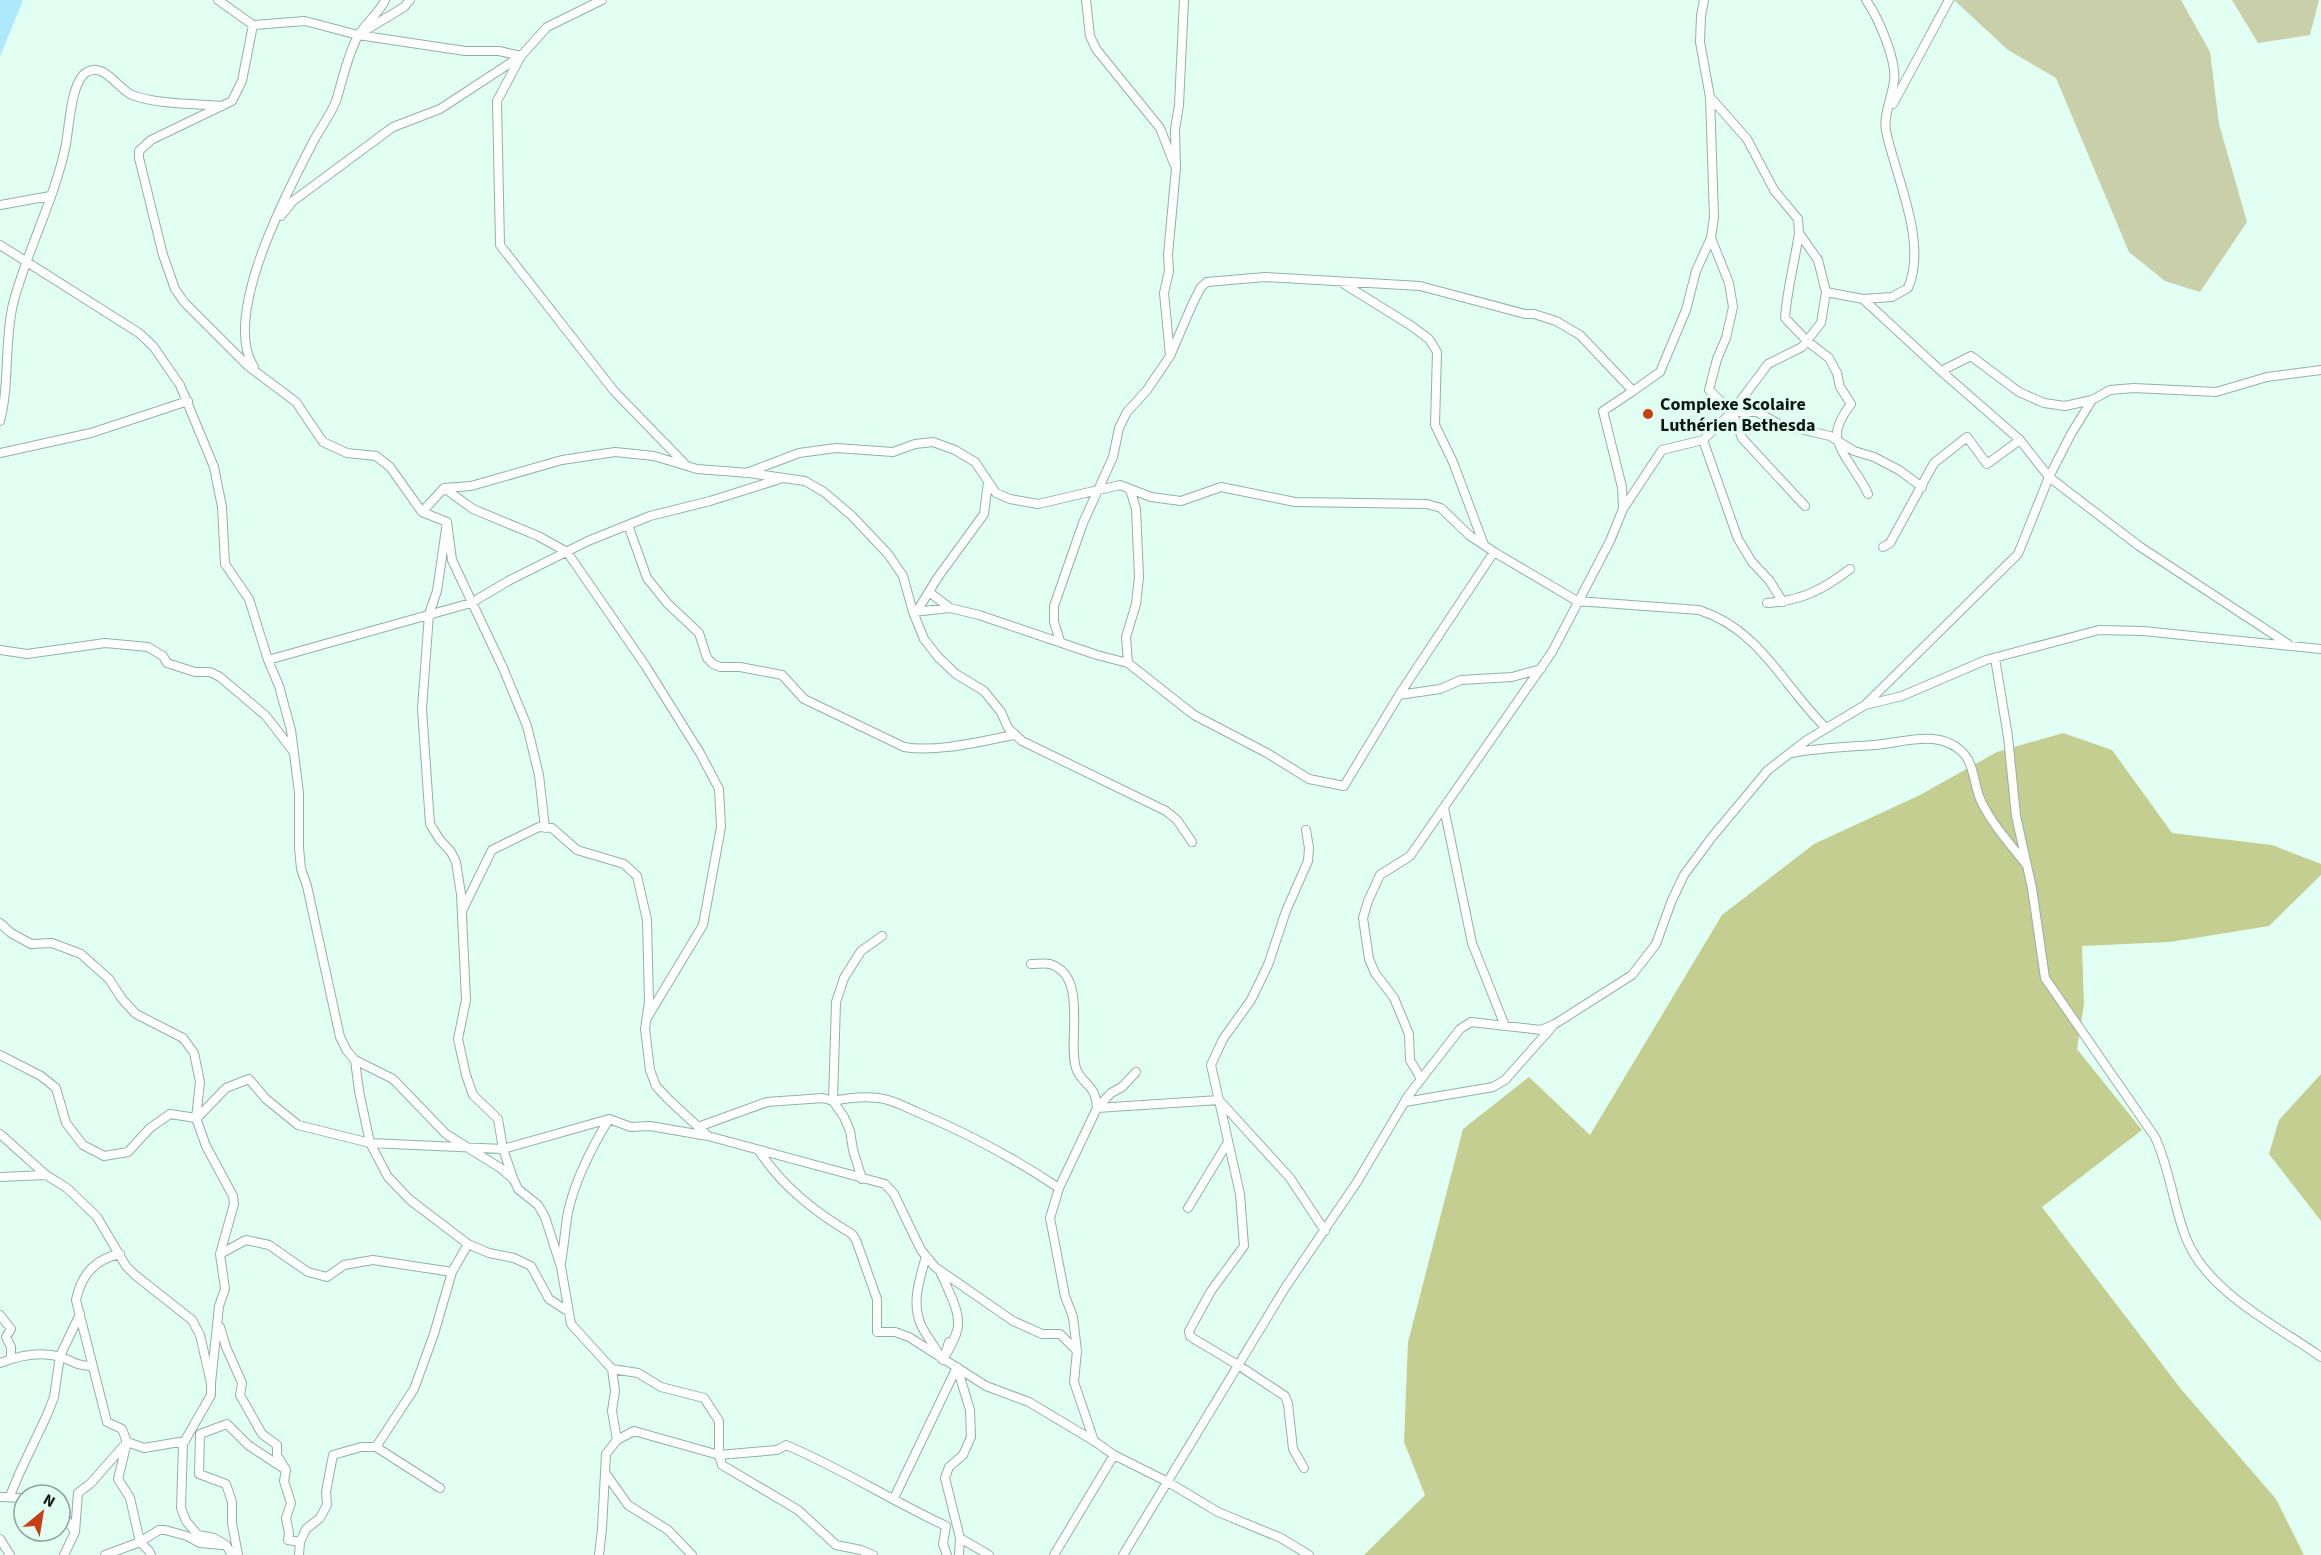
<svg xmlns="http://www.w3.org/2000/svg" width="2321" height="1555" font-family="'Source Sans 3',sans-serif">
<style>
.green{fill:#c8cfa9}
.forest{fill:#c4ce90}
.water{fill:#ade8fd}
.lines{fill:none;stroke-linecap:round;stroke-linejoin:round}
.minor-casing{stroke:#94b0a5;stroke-width:10}
.minor{stroke:#fff;stroke-width:8}
.poi-dot{fill:#c83f15;stroke:#e1fff3;stroke-width:2}
.labels{text-anchor:middle;dominant-baseline:central;stroke-width:6;stroke-linejoin:round;paint-order:stroke}
.poi-label{font-size:18px;font-weight:bold;fill:#0e1814;stroke:#e1fff3;text-anchor:start}
</style>
<rect width="100%" height="100%" fill="#e1fff3"/>
<path class="green" d="M 1954,0 L 2181,0 L 2210,52 L 2219,124 L 2247,222 L 2200,292 L 2165,281 L 2129,252 L 2056,78 L 2008,50 Z
M 2232,0 L 2319,0 L 2310,35 L 2258,43 Z"/>
<path class="forest" d="M 2063,733 L 2112,750 L 2172,833 L 2272,845 L 2321,864 L 2321,875 L 2269,926 L 2170,942 L 2082,946 L 2084,1004 L 2077,1049 L 2142,1130 L 2042,1207 L 2181,1389 L 2276,1499 L 2304,1555 L 1364,1555 L 1425,1495 L 1404,1442 L 1408,1342 L 1463,1129 L 1529,1077 L 1590,1135 L 1722,915 L 1814,844 L 1920,795 L 1997,752 Z
M 2321,1074 L 2321,1221 L 2269,1154 L 2279,1120 Z"/>
<path class="water" d="M 0,0 L 23,0 L 0,57 Z"/>
<g class="lines">
<g class="minor-casing">
<path id="minor" d="M 218,0 L 253,25
M 602,0 L 547,27 L 521,56 L 497,101 L 500,245 L 614,391 L 684,463
M 1086,0 L 1090,36 L 1096,49 L 1160,128 L 1174,164
M 366,30 L 404,7 L 410,0
M 521,56 L 499,51 L 465,51 L 358,35 L 305,21 L 253,25 L 242,81 L 232,101 L 151,140 L 139,151 L 139,158 L 163,255 L 175,289 L 184,302 L 248,366 L 296,402 L 323,442 L 347,453 L 376,456 L 390,467 L 422,512 L 444,488 L 471,486 L 562,460 L 615,452 L 654,456 L 697,469 L 749,473 L 805,481 L 824,492 L 852,516 L 888,554 L 903,576 L 913,612 L 924,639 L 938,657 L 956,674 L 984,691 L 1001,712 L 1008,728 L 1022,741 L 1166,811 L 1177,820 L 1192,842
M 1710,97 L 1747,139 L 1774,190 L 1798,219 L 1799,233 L 1818,260 L 1826,292 L 1863,299 L 1941,371 L 2020,440 L 2049,477 L 2139,546 L 2288,644
M 1893,104 L 1949,0
M 0,205 L 50,196
M 281,216 L 293,201 L 393,127 L 440,109 L 518,58
M 1799,233 C 1795,261 1787,289 1785,318 L 1807,341 L 1829,358 L 1837,373 L 1840,387 L 1851,404 C 1845,412 1837,424 1837,434 C 1837,452 1861,476 1868,494
M 0,245 L 139,333 L 153,346 L 180,385 L 214,467 L 222,507 L 225,564 L 249,599 L 268,660 L 279,686 L 291,730 L 299,793 L 299,848 L 301,869 L 307,886 L 340,1037 L 347,1051 L 355,1060 L 393,1079 L 446,1134 L 502,1169 L 514,1180 L 518,1189 L 538,1205 L 545,1217 L 561,1267 L 571,1324 L 612,1369 L 615,1391 L 612,1411 L 617,1440
M 1344,284 L 1410,325 L 1429,339 L 1437,352 L 1435,425 L 1453,462 L 1484,545
M 1826,292 L 1821,323 L 1802,347 L 1768,364 L 1732,412 L 1757,412 L 1779,424 L 1830,436 L 1854,451 L 1874,457 L 1899,470 L 1922,487
M 1863,299 L 1892,297 L 1908,288 C 1928,243 1896,178 1886,131 C 1883,116 1892,97 1894,81 C 1897,60 1878,17 1866,0
M 1170,355 L 1164,293 L 1169,271 L 1168,255 L 1176,168 L 1175,129 L 1179,105 L 1184,0
M 254,367 C 221,317 287,192 312,144 C 319,130 330,116 336,101 C 343,79 347,56 358,36 C 365,23 379,14 385,0
M 1941,371 L 1971,356 L 2019,392 L 2044,403 L 2065,406 L 2092,400 L 2110,390 L 2134,388 L 2216,392 L 2267,377 L 2321,370
M 1633,391 L 1660,372 L 1686,310 L 1696,271 L 1711,238
M 1732,412 L 1742,438 L 1805,506
M 0,421 C 10,383 4,343 13,304 C 27,250 55,199 66,144 C 69,128 71,80 87,72 C 104,62 118,89 132,95 C 154,104 197,104 222,106
M 1703,440 L 1738,539 L 1752,562 L 1769,580 L 1783,602
M 0,453 L 91,433 L 188,401
M 749,472 L 799,453 L 836,448 L 893,452 L 915,444 L 933,442 L 955,450 L 975,462 L 996,493 L 1010,499 L 1038,504 L 1120,485 L 1151,497 L 1181,501 L 1221,487 L 1295,502 L 1427,504 L 1441,508 L 1469,535 L 1494,552 L 1577,601 L 1699,610 C 1761,630 1782,685 1826,728
M 444,488 L 473,509 L 538,536 L 567,552 L 645,665 L 700,753 L 719,789 L 721,827 L 703,925 L 647,1018
M 422,512 L 447,522 L 452,560 L 503,668 L 527,726 L 539,775 L 545,828
M 447,522 L 437,591 L 429,614 L 422,709 L 430,824 L 440,840 L 451,852 L 456,862 L 461,894 L 466,1000 L 458,1039 L 466,1075 L 473,1095 L 498,1119 L 503,1149 L 513,1178
M 628,525 L 647,578 L 668,604 L 699,633 L 707,658 L 713,664 L 720,667 L 740,667 L 782,675 L 804,699 L 904,747 C 936,753 982,741 1014,735
M 1883,547 L 1890,543 L 1934,463 L 1967,437 L 1987,464 L 2020,440
M 929,592 L 950,608
M 1767,603 C 1801,601 1824,589 1850,569
M 917,611 L 938,577 L 984,514 L 988,482
M 913,612 L 950,608 L 979,615 L 1097,655 L 1128,663 L 1194,715 L 1267,753 L 1309,779 L 1344,786 L 1399,695 L 1494,552
M 1060,641 L 1054,622 L 1054,606 L 1083,523 L 1113,457 L 1119,428 L 1127,412 L 1147,390 L 1170,356 L 1192,305 L 1201,287 L 1207,282 L 1265,277 L 1420,286 L 1525,314 L 1534,314 L 1556,321 L 1580,335 L 1633,391 L 1603,411 L 1622,487 L 1623,509
M 0,650 L 27,654 L 105,643 L 148,647 L 163,656 L 167,663 L 195,672 L 210,672 L 220,677 L 266,716 L 293,751
M 1995,658 L 2008,737 L 2016,816 L 2032,888 L 2045,978 L 2155,1137 C 2170,1169 2173,1205 2186,1238 C 2207,1292 2276,1325 2321,1357
M 268,660 L 471,603 L 510,580 L 588,541 L 650,516 L 710,501 L 780,479
M 1128,663 L 1126,637 L 1136,604 L 1139,577 L 1136,509 L 1130,489
M 1399,695 L 1440,689 L 1461,680 L 1512,677 L 1541,669
M 1867,703 L 2018,554 L 2049,477 L 2071,434 L 2092,400
M 1791,753 C 1819,748 1846,747 1874,745 C 1904,743 1941,727 1965,755 C 1975,767 1974,789 1982,803 C 1993,825 2010,844 2025,863
M 1444,808 L 1472,943 L 1505,1026
M 462,911 L 492,850 L 539,827 L 552,828 L 577,850 L 624,864 L 637,876 L 647,920 L 649,1002 L 645,1029 L 650,1070 L 656,1086 L 668,1099 L 708,1136
M 0,923 L 11,933 L 31,944 L 52,943 L 81,954 L 109,979 L 122,999 L 136,1014 L 183,1038 L 194,1053 L 200,1082 L 196,1118 L 206,1146 L 233,1196 L 234,1204 L 220,1254 L 225,1289 L 219,1306 L 211,1383
M 882,936 L 861,951 L 844,978 L 836,1002 L 833,1101 C 847,1098 864,1096 878,1098 C 892,1099 905,1107 917,1112 C 967,1133 1014,1158 1059,1188
M 1031,964 C 1037,964 1045,963 1050,964 C 1089,976 1067,1041 1076,1068 C 1082,1086 1096,1083 1097,1108
M 0,1055 L 41,1076 L 56,1088 L 66,1123 L 83,1145 L 104,1156 L 128,1152 L 150,1128 L 170,1114 L 196,1118
M 355,1060 L 359,1091 L 370,1143 L 388,1177 L 410,1200 L 468,1244 L 489,1253 L 514,1258 L 531,1266 L 549,1299 L 569,1312
M 1136,1072 L 1122,1087 L 1111,1093 L 1097,1108 L 1059,1188 L 1050,1218 L 1065,1296 L 1073,1317 L 1077,1351 L 1074,1382 L 1094,1441 L 1114,1455 L 1168,1482 L 1218,1512 L 1281,1538 L 1309,1555
M 1421,1079 L 1410,1060 L 1409,1034 L 1394,998 L 1375,973 L 1369,959 L 1363,918 L 1368,901 L 1380,875 L 1410,856 L 1552,652 L 1610,541 L 1623,509 L 1662,450 L 1703,440 L 1732,412 L 1709,390 L 1717,359 L 1726,338 L 1733,307 L 1729,283 L 1711,238 L 1714,217 L 1710,97 L 1700,42 L 1701,16 L 1704,0
M 1405,1102 L 1493,1087 L 1505,1080 L 1552,1027
M 1097,1108 L 1219,1100 L 1290,1178 L 1325,1231
M 197,1118 L 226,1088 L 249,1079 L 266,1099 L 298,1125 L 370,1143 L 503,1149 L 609,1119
M 698,1127 L 767,1102 L 823,1098 L 833,1101 L 844,1117 L 850,1131 L 853,1150 L 862,1179
M 0,1134 L 46,1175 L 67,1188 L 97,1217 L 126,1266 L 135,1275 L 192,1320 L 200,1335 L 211,1383 L 211,1395 L 183,1444 L 181,1508 L 186,1521 L 198,1535 L 214,1538 L 226,1545 L 232,1555
M 759,1151 C 783,1187 815,1212 852,1234 L 856,1240 L 877,1299 L 877,1332 L 895,1332 L 909,1337 L 986,1386 L 1029,1402 L 1094,1441
M 0,1177 L 46,1175
M 1188,1208 L 1228,1142
M 120,1254 C 94,1259 81,1276 76,1300 L 107,1422 L 122,1429 L 127,1442 L 118,1479 L 130,1498 L 140,1542 L 149,1551 L 151,1555
M 220,1254 L 246,1240 L 269,1245 L 308,1272 L 327,1277 L 344,1265 L 373,1260 L 452,1272 L 468,1244
M 926,1256 C 920,1279 911,1302 921,1325 C 926,1336 935,1346 940,1357
M 561,1263 C 564,1246 565,1229 568,1212 C 575,1180 592,1147 609,1119 L 631,1127 L 650,1126 L 708,1136 L 885,1184 L 894,1194 L 921,1250 L 935,1267 L 1013,1321 L 1042,1334 L 1060,1334 L 1077,1351
M 941,1274 C 946,1282 947,1288 951,1296 C 964,1325 958,1333 943,1360 L 949,1342
M 0,1315 L 11,1329 L 6,1337 L 11,1347 L 11,1359
M 220,1327 L 226,1347 L 242,1383 L 240,1395 L 262,1434 L 277,1445 L 277,1455 L 286,1470 L 284,1481 L 291,1503 L 286,1518 L 289,1533 L 288,1540 L 300,1542 L 299,1555
M 0,1363 C 18,1356 41,1351 61,1357 C 76,1362 73,1365 92,1366
M 957,1367 L 970,1410 L 971,1437 L 963,1455 L 949,1467 L 945,1478 L 960,1538 L 959,1555
M 612,1369 L 638,1373 L 661,1387 L 704,1398 L 719,1421 L 719,1455 L 722,1465 L 798,1510 L 836,1545 L 861,1550 L 873,1555
M 376,1447 L 414,1389 L 434,1334 L 452,1272
M 1304,1468 L 1293,1449 L 1288,1404 L 1285,1396 L 1238,1365 L 1194,1339 L 1190,1336 L 1189,1331 L 1211,1291 L 1244,1246 L 1240,1194 L 1211,1065 L 1223,1039 L 1251,1000 L 1268,965 L 1286,911 L 1308,861 L 1309,848 L 1306,830
M 606,1474 L 628,1505 L 668,1530 L 692,1555
M 10,1496 L 19,1474 L 47,1415 L 54,1397 L 60,1356 L 80,1314
M 0,1497 L 24,1498
M 894,1498 L 957,1367
M 60,1510 L 75,1532
M 960,1538 L 989,1555
M 0,1539 L 10,1555
M 300,1542 L 306,1529 L 320,1518 L 327,1505 L 326,1492 L 333,1455 L 361,1447 L 376,1447 L 440,1488
M 64,1555 L 75,1532 L 78,1493 L 91,1483 L 127,1442 L 144,1448 L 185,1441
M 105,1555 L 140,1542 L 159,1530 L 165,1530 L 187,1536 L 200,1543 L 222,1545
M 238,1555 L 232,1523 L 232,1502 L 226,1484 L 199,1474 L 200,1434 L 227,1424 L 248,1445 L 283,1468
M 599,1555 L 602,1529 L 606,1454 L 617,1440 L 634,1431 L 719,1455 L 777,1450 L 786,1445 C 841,1468 892,1501 946,1526 L 943,1544 L 947,1555
M 1054,1555 L 1114,1455
M 1123,1555 L 1285,1288 L 1357,1182 L 1408,1096 L 1460,1029 L 1471,1022 L 1541,1030 L 1555,1024 L 1632,975 L 1656,944 L 1672,900 L 1684,875 L 1712,837 L 1768,770 L 1807,740 L 1865,705 L 1902,696 L 1986,660 L 2099,630 L 2143,631 L 2321,649"/>
</g>
<use href="#minor" class="minor"/>
</g>
<circle class="poi-dot" cx="1648" cy="414" r="6"/>
<g class="labels">
<g class="poi-label">
<text x="1660" y="404">Complexe Scolaire<tspan x="1660" dy="21">Luthérien Bethesda</tspan></text>
</g>
</g>
<g transform="translate(42 1513) rotate(30)"><circle r="28" fill="#e1fff3" stroke="#8da39a" stroke-width="1.5"/>
<path d="M0-4.5L10 22L0 15L-10 22Z" fill="#c83f15"/>
<text y="-9" font-size="16" font-weight="bold" text-anchor="middle" fill="#0e1814">N</text>
</g>
</svg>
